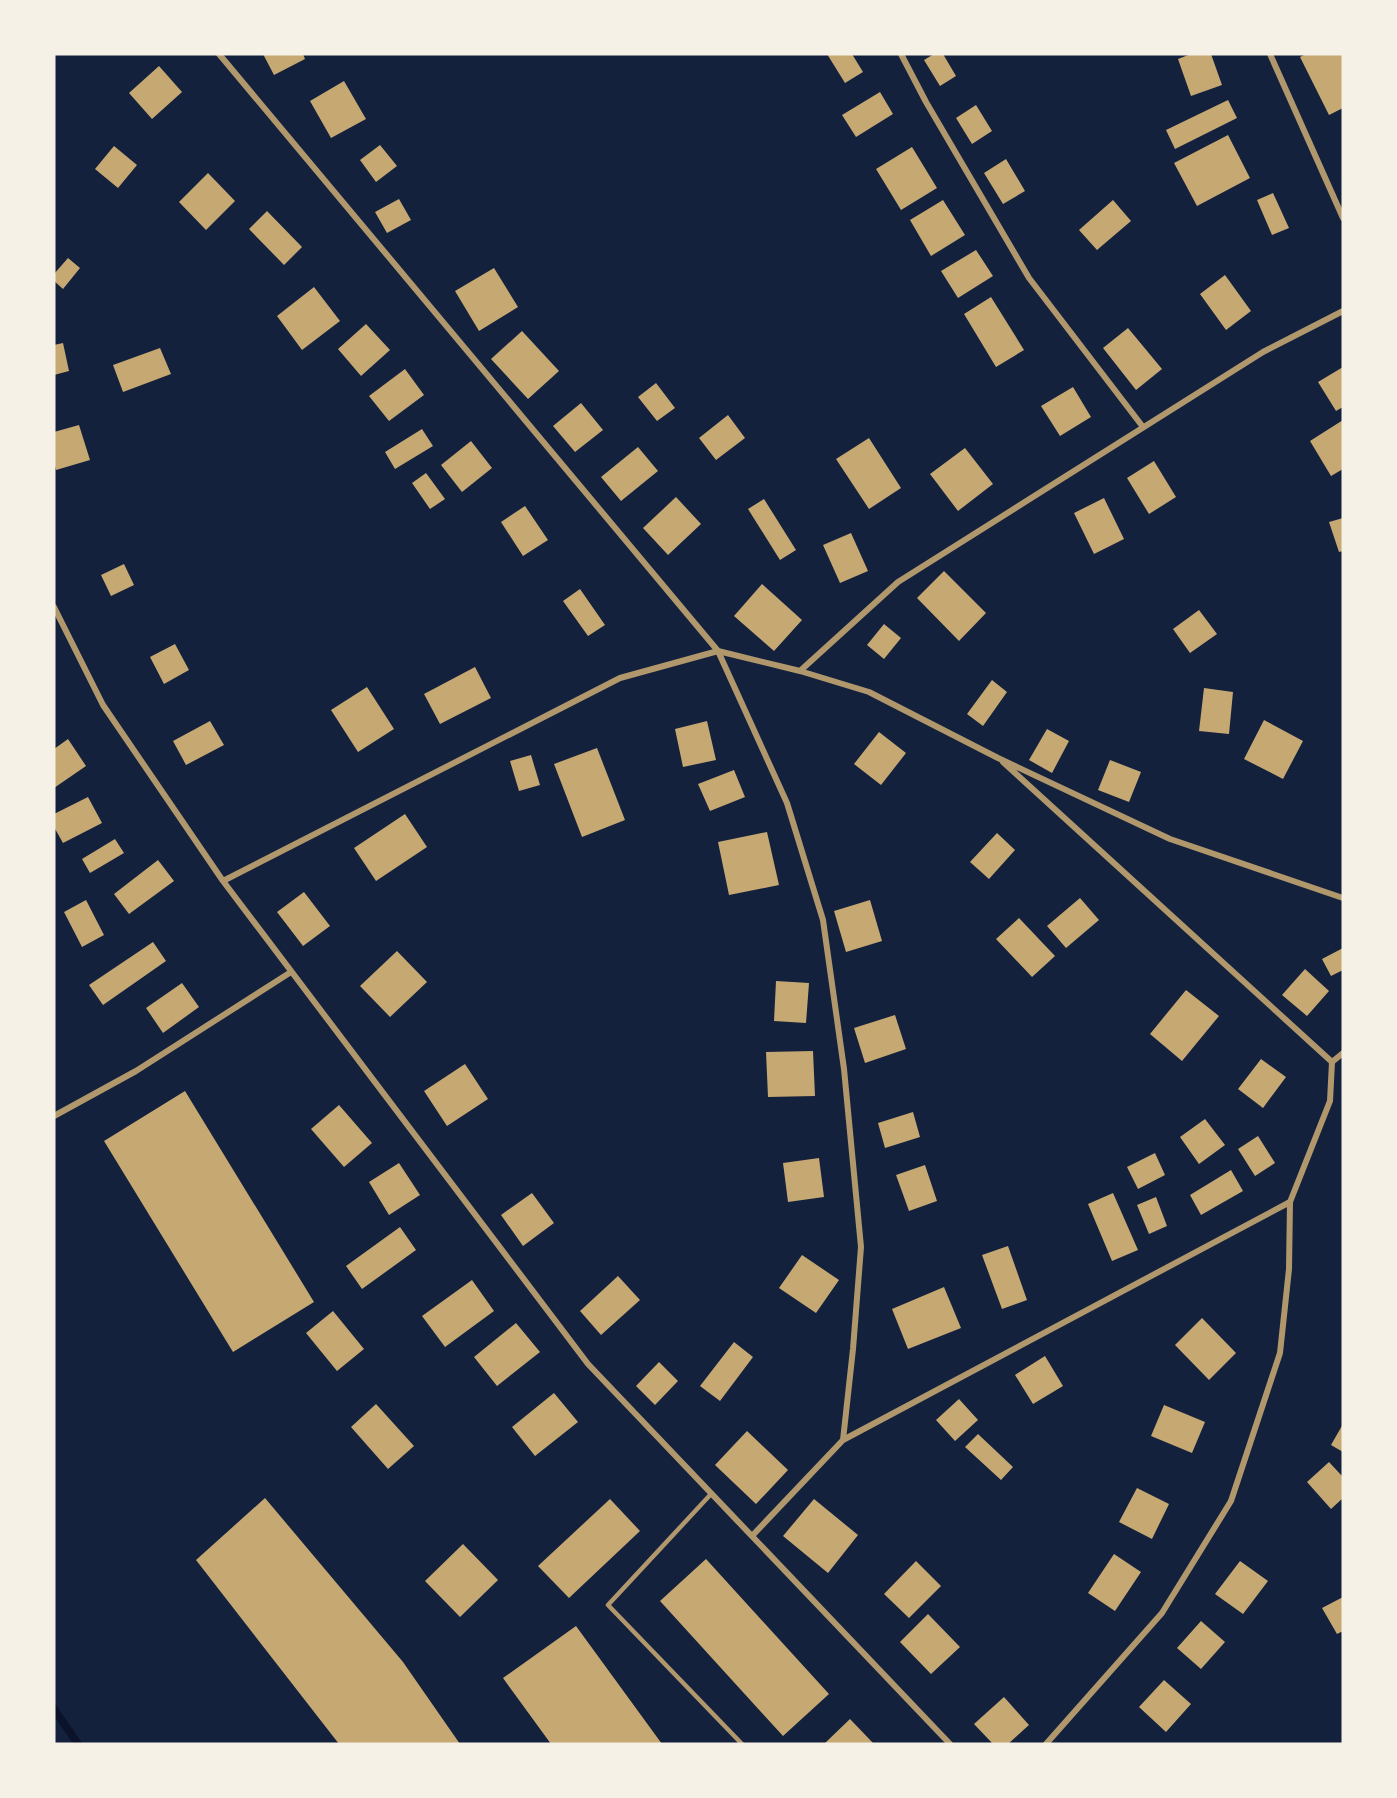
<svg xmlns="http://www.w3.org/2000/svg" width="1397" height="1798" font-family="'Roboto Condensed',sans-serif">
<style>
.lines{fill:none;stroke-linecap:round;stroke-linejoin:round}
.stream{stroke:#0b132b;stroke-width:8}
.building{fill:#c6a872}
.service{stroke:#b1986c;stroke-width:4.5}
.minor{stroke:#b1986c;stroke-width:6}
</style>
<rect width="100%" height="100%" fill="#14213d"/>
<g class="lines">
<path class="stream" d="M 54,1709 L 78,1744"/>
</g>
<path class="building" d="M 263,54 L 303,54 L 305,59 L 274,75 Z
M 827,54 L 852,54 L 863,72 L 845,83 Z
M 934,54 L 943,54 L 956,76 L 940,86 L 924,60 Z
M 1191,54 L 1211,54 L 1222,85 L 1191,96 L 1178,59 Z
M 1306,54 L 1343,54 L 1343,108 L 1329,115 L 1300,57 Z
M 159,66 L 182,92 L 152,119 L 129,93 Z
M 344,81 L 366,119 L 331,138 L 310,101 Z
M 880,92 L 893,114 L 856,137 L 842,115 Z
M 1228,100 L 1237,118 L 1175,149 L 1166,130 Z
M 976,105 L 992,131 L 972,144 L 956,118 Z
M 1228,135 L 1250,178 L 1197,206 L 1174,163 Z
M 380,145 L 397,166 L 376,182 L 360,160 Z
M 114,146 L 137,165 L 118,188 L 95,169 Z
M 912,147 L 937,188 L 901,210 L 876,169 Z
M 1006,159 L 1025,191 L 1003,204 L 984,173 Z
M 208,173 L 235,201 L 206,230 L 179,202 Z
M 1273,193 L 1289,228 L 1272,235 L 1257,200 Z
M 399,199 L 411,220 L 387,233 L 375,212 Z
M 943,200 L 965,235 L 931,256 L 910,220 Z
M 1113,200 L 1131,221 L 1097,250 L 1079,230 Z
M 267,211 L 302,247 L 284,265 L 249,229 Z
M 976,250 L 993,276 L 958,298 L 941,271 Z
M 68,258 L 80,268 L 63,289 L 54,281 L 54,274 Z
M 494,268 L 518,307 L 479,331 L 455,291 Z
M 1225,275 L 1251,311 L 1226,330 L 1200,294 Z
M 314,287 L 340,321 L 302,350 L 277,316 Z
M 991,297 L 1024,350 L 996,367 L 964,314 Z
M 366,324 L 390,350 L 361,376 L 338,349 Z
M 1128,328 L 1162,369 L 1136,390 L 1103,348 Z
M 522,331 L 559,371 L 528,399 L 491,359 Z
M 63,343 L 69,371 L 54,375 L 54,345 Z
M 160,348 L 171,374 L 123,392 L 113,365 Z
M 1343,367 L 1343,407 L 1336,411 L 1318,382 Z
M 405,369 L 424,395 L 389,421 L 369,396 Z
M 656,383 L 675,408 L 657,421 L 638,397 Z
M 1073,387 L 1091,417 L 1060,436 L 1041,406 Z
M 581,403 L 603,430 L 575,452 L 553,426 Z
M 728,415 L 745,438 L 716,460 L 699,438 Z
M 1343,420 L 1343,469 L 1331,476 L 1310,441 Z
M 79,425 L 90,460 L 56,470 L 54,462 L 54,432 Z
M 422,429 L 433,446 L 395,469 L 385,452 Z
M 869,438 L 901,488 L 869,509 L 836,459 Z
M 471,441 L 492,468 L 462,492 L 441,465 Z
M 638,447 L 658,471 L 621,501 L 601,477 Z
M 965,448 L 993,484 L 958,511 L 930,474 Z
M 1154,461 L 1176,497 L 1149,514 L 1127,478 Z
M 426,473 L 445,499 L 430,509 L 412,483 Z
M 676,497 L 701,524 L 668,555 L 643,528 Z
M 1104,498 L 1124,539 L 1094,554 L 1074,513 Z
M 764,499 L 796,550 L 780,560 L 748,509 Z
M 525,506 L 548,540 L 523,556 L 501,522 Z
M 1343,518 L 1343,551 L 1339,552 L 1329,522 Z
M 851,533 L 868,571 L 840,583 L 823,545 Z
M 124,564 L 134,585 L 111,596 L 101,575 Z
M 944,571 L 986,613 L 959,641 L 917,598 Z
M 762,584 L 802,620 L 774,651 L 734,616 Z
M 580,589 L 605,625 L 588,636 L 563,601 Z
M 1199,610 L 1217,634 L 1190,653 L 1173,629 Z
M 884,624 L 901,638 L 884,659 L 867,645 Z
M 175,644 L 189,670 L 164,684 L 150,657 Z
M 475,667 L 491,698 L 440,724 L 424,694 Z
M 992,680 L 1007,692 L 983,726 L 967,714 Z
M 367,687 L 394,729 L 358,752 L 331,710 Z
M 1204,688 L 1233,692 L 1229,734 L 1199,731 Z
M 1264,720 L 1303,741 L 1283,779 L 1244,759 Z
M 210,721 L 224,745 L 186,765 L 173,741 Z
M 707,721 L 716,760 L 683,767 L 675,729 Z
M 1047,729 L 1069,741 L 1052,773 L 1029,760 Z
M 879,732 L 906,753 L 881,785 L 854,764 Z
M 68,739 L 86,766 L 54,788 L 54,749 Z
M 597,748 L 625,820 L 582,837 L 554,764 Z
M 531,755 L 540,785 L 519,791 L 510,761 Z
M 1110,760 L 1141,772 L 1129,802 L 1098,790 Z
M 734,770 L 745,797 L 710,811 L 698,784 Z
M 88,797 L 102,823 L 63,843 L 54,827 L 54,814 Z
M 405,814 L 427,847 L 376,881 L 354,848 Z
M 767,832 L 779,885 L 729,895 L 718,842 Z
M 997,833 L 1015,850 L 989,879 L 970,862 Z
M 115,839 L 124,853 L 90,873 L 82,859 Z
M 158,860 L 174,881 L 129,914 L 114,894 Z
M 304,892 L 330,926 L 303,946 L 277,912 Z
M 1080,898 L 1099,920 L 1066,948 L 1047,926 Z
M 86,900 L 104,935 L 82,947 L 64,912 Z
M 870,900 L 882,941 L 846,952 L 834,911 Z
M 1019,918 L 1055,956 L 1032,977 L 996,939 Z
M 153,942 L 166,961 L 103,1005 L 89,985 Z
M 1343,948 L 1343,970 L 1331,976 L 1322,959 Z
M 397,951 L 427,982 L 390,1017 L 360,986 Z
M 1305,969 L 1329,991 L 1307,1016 L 1282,995 Z
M 776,981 L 809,983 L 806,1023 L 774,1021 Z
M 182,983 L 199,1007 L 163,1033 L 146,1008 Z
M 1186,990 L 1219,1016 L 1182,1061 L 1150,1034 Z
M 895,1015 L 906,1049 L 865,1063 L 854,1028 Z
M 813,1051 L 815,1096 L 768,1097 L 766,1052 Z
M 1261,1059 L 1286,1077 L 1263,1108 L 1238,1089 Z
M 465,1064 L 488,1099 L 447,1126 L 424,1091 Z
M 185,1091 L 314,1302 L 233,1352 L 104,1141 Z
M 339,1105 L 372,1143 L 344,1167 L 311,1129 Z
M 913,1112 L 920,1137 L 885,1148 L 878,1123 Z
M 1205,1119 L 1225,1145 L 1199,1164 L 1180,1137 Z
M 1258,1136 L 1275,1163 L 1255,1176 L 1238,1149 Z
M 1155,1153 L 1165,1175 L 1138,1189 L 1127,1167 Z
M 819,1158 L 824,1197 L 788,1202 L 783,1163 Z
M 399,1163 L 420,1195 L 389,1215 L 369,1182 Z
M 925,1165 L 937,1201 L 909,1211 L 896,1175 Z
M 1231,1170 L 1243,1191 L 1201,1215 L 1190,1195 Z
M 532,1193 L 554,1223 L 523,1246 L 501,1215 Z
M 1113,1193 L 1138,1250 L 1112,1261 L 1088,1204 Z
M 1156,1197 L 1167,1226 L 1149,1234 L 1137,1205 Z
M 400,1227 L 416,1250 L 362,1289 L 346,1266 Z
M 1008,1246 L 1027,1300 L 1002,1309 L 982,1255 Z
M 802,1255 L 839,1280 L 816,1313 L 779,1288 Z
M 618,1276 L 640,1300 L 601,1335 L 580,1311 Z
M 472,1280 L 494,1311 L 445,1347 L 422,1316 Z
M 944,1287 L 961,1328 L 908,1349 L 892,1309 Z
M 333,1311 L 364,1349 L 337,1371 L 306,1333 Z
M 1202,1318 L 1236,1353 L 1209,1380 L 1175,1345 Z
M 516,1323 L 540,1352 L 497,1386 L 474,1357 Z
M 734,1342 L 753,1357 L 720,1401 L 700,1386 Z
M 1045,1356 L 1063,1386 L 1033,1404 L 1015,1375 Z
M 659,1362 L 678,1381 L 655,1405 L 636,1386 Z
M 554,1393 L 578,1422 L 535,1456 L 512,1427 Z
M 959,1399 L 978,1420 L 955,1441 L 936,1420 Z
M 376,1404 L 414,1446 L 388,1469 L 351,1427 Z
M 1164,1405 L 1205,1422 L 1192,1453 L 1151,1436 Z
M 1343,1424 L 1343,1452 L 1331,1445 Z
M 747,1431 L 788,1470 L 756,1504 L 715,1465 Z
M 978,1434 L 1013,1467 L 1001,1480 L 965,1447 Z
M 1329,1462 L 1343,1477 L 1343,1498 L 1331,1509 L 1307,1482 Z
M 1137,1488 L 1169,1504 L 1152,1539 L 1119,1522 Z
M 265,1498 L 403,1662 L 460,1744 L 339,1744 L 196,1560 Z
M 610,1499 L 640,1531 L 569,1598 L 538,1566 Z
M 814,1499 L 858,1535 L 828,1573 L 783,1536 Z
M 463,1544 L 498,1580 L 460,1617 L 425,1581 Z
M 1114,1554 L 1141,1572 L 1115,1611 L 1088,1593 Z
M 706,1559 L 829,1694 L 783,1736 L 660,1601 Z
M 916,1561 L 941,1586 L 909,1618 L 884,1594 Z
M 1240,1561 L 1268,1581 L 1243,1614 L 1215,1594 Z
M 1343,1597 L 1343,1631 L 1337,1634 L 1322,1608 Z
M 928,1614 L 960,1647 L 931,1674 L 900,1642 Z
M 1201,1621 L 1225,1642 L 1201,1669 L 1177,1648 Z
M 576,1626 L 662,1744 L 551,1744 L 503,1678 Z
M 1164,1680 L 1191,1704 L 1166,1732 L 1139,1707 Z
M 1004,1697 L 1029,1725 L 1008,1744 L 993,1744 L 974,1724 Z
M 850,1719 L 873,1743 L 872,1744 L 824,1744 Z"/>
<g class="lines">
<path class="service" d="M 711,1494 L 608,1605 L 742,1744"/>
<path class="minor" d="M 219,54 L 718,651 L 787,803 L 823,920 L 844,1069 L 861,1247 L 853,1349 L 843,1440 L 752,1536
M 901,54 L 926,102 L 1029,278 L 1143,427
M 1270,54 L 1343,218
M 54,607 L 103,705 L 223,881 L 588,1364 L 950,1744
M 800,671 L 898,582 L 1263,352 L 1343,311
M 1003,762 L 1332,1062
M 223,881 L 620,678 L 718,651 L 800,671 L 869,692 L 998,758 L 1170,839 L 1343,898
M 54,1116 L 136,1071 L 291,972
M 843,1440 L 1290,1202 L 1330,1101 L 1332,1062 L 1343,1053
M 1046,1744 L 1162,1613 L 1231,1501 L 1280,1353 L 1289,1269 L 1290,1202"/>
</g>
<rect width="1397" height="1798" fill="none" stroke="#f6f1e7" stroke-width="111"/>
</svg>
